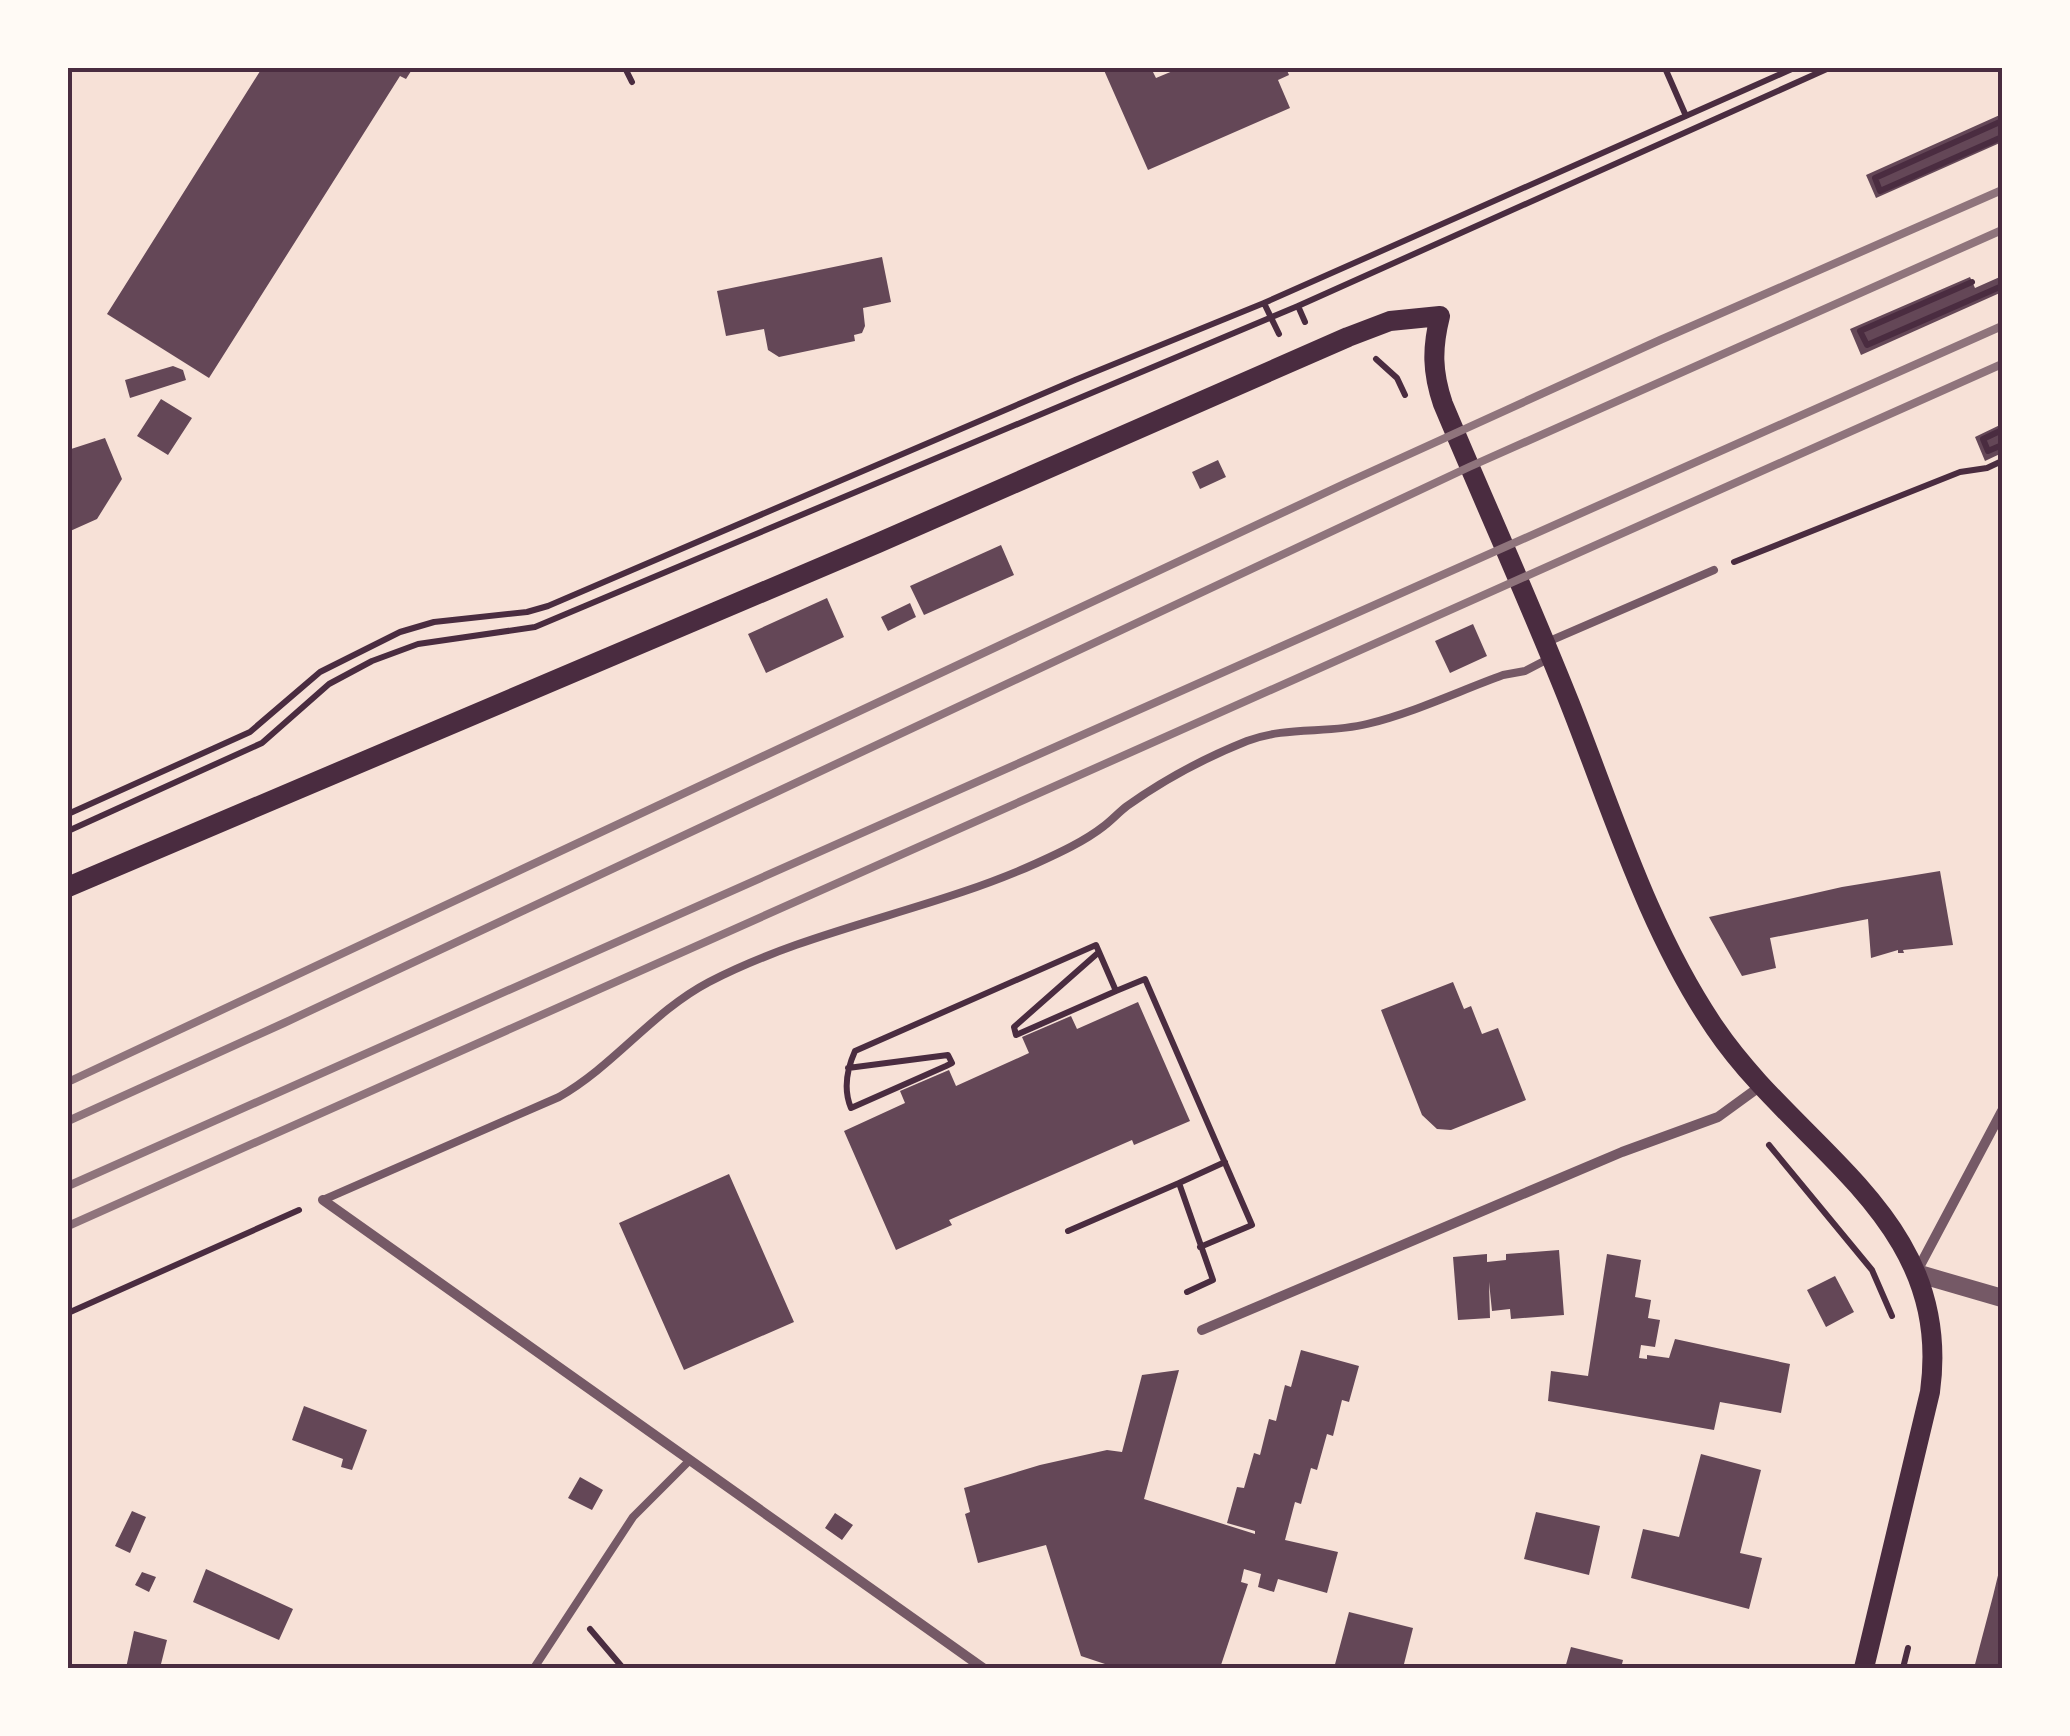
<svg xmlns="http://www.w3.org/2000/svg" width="2070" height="1736" font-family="'IBM Plex Serif',serif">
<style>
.building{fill:#644757}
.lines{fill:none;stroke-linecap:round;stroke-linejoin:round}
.path{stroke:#4a2c40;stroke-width:6}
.service{stroke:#755966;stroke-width:8}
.minor{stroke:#755966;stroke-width:10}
.tertiary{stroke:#755966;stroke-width:18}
.secondary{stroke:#4a2c40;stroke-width:20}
.rail{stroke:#8f747c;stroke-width:8}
.neatline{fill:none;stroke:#4a2c40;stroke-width:4}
</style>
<rect width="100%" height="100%" fill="#f7e1d7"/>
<path class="building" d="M 262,68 L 413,68 L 406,79 L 400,76 L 209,378 L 107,314 Z
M 1103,68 L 1151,68 L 1156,78 L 1180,68 L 1286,68 L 1289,75 L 1278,80 L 1290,108 L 1148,170 Z
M 2002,114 L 2002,142 L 1876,198 L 1866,175 Z
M 882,257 L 891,302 L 863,308 L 865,326 L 862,333 L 854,335 L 855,341 L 779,357 L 768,350 L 764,329 L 726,336 L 717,291 Z
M 2002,276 L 2002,292 L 1861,355 L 1850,329 L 1970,277 L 1975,288 Z
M 173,366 L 183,370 L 186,380 L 130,398 L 125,380 Z
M 161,399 L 192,418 L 168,455 L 137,436 Z
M 2002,424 L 2002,453 L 1985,461 L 1975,437 Z
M 105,438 L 122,479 L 97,519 L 68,532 L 68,450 Z
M 1218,460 L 1226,477 L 1200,489 L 1192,472 Z
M 1001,545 L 1014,575 L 924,615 L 910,586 Z
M 827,598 L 844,637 L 766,673 L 748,634 Z
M 910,603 L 916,617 L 888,631 L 881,617 Z
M 1473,624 L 1487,656 L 1450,673 L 1435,641 Z
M 1940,871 L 1953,945 L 1903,950 L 1904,953 L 1898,953 L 1898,950 L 1871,958 L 1868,919 L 1770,938 L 1776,968 L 1742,976 L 1709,917 L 1842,887 Z
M 1453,982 L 1464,1009 L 1471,1006 L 1482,1034 L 1498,1028 L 1526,1100 L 1451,1130 L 1437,1129 L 1422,1115 L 1381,1010 Z
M 1138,1002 L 1190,1121 L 1134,1145 L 1132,1140 L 949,1220 L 952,1225 L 896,1250 L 844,1131 L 905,1103 L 900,1091 L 949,1070 L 956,1086 L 1029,1053 L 1022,1037 L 1071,1016 L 1077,1029 Z
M 729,1174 L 794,1322 L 684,1370 L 619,1223 Z
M 1559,1250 L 1564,1315 L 1511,1319 L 1510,1309 L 1492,1311 L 1489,1282 L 1490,1318 L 1458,1320 L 1453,1257 L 1487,1254 L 1487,1262 L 1506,1260 L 1506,1254 Z
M 1607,1254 L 1641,1260 L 1635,1297 L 1651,1300 L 1648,1318 L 1660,1320 L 1655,1347 L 1641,1345 L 1639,1358 L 1647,1359 L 1647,1355 L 1669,1358 L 1675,1339 L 1790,1364 L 1781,1413 L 1720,1402 L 1714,1430 L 1548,1401 L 1551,1371 L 1588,1376 Z
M 1835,1276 L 1854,1312 L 1826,1327 L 1807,1290 Z
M 1301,1350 L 1359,1366 L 1349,1402 L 1342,1400 L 1333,1436 L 1327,1434 L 1317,1470 L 1311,1468 L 1301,1504 L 1295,1502 L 1285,1540 L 1338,1552 L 1327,1593 L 1278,1579 L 1274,1592 L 1258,1587 L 1261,1574 L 1244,1569 L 1241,1582 L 1248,1584 L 1220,1668 L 1117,1668 L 1081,1656 L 1046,1545 L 978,1563 L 965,1514 L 970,1512 L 964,1488 L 1040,1465 L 1107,1450 L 1122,1452 L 1142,1375 L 1179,1370 L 1144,1499 L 1255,1534 L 1255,1531 L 1227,1523 L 1237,1487 L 1244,1488 L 1254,1453 L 1260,1455 L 1269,1419 L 1276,1421 L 1285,1385 L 1291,1387 Z
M 304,1406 L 367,1430 L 352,1470 L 341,1467 L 343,1459 L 292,1440 Z
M 1701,1454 L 1761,1470 L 1740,1553 L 1762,1558 L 1749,1609 L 1631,1578 L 1643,1529 L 1679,1537 Z
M 580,1477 L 603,1490 L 592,1510 L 568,1498 Z
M 132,1511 L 146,1517 L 130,1553 L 115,1546 Z
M 1536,1512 L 1600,1526 L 1589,1575 L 1524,1559 Z
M 835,1513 L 853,1525 L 842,1540 L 825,1528 Z
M 2001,1563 L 2002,1668 L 1974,1668 L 1993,1596 Z
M 206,1569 L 293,1609 L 279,1640 L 193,1602 Z
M 142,1572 L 156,1577 L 149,1592 L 135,1585 Z
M 1349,1612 L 1413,1628 L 1403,1668 L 1334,1668 Z
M 134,1631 L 167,1640 L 160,1668 L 126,1668 Z
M 1571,1647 L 1623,1660 L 1621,1668 L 1565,1668 Z"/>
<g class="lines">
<path class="path" d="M 625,68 L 632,82
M 1665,68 L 1686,116
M 2002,121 L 1875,178 L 1880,191 L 2002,137
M 1972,282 L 1860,331 L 1867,345 L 2002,286
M 1298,306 L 1829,68
M 1279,334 L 1264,303 L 1794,68
M 1376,359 L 1397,378 L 1405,395
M 2002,430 L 1983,439 L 1988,451 L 2002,445
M 1734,562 L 1960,472 L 1987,468 L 2002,461
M 68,814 L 250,732 L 320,672 L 400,632 L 434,622 L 527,612 L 548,606 L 1075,380 L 1264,303
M 68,831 L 262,743 L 329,684 L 372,661 L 418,644 L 535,627 L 1298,306 L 1305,322
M 1099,952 L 1014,1027 L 1016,1035 L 1116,991
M 848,1068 L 948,1055 L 952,1063 L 946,1066 L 851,1108 C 843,1089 847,1069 855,1051 L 1096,945 L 1116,991 L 1145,979 L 1252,1225 L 1200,1247
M 1769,1145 L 1872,1270 L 1892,1316
M 1179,1183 L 1225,1162
M 1068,1231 L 1179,1183 L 1213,1280 L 1187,1292
M 68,1313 L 299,1210
M 590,1629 L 623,1668
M 1903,1668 L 1908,1648"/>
<path class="service" d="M 1545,643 L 1714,570
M 323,1200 L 559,1097 C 615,1065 652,1012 709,982 C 813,928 931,911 1037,863 C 1059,853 1085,841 1104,826 C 1112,820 1119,812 1127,806 C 1162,781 1207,757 1247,741 C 1286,726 1328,734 1367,724 C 1413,713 1459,691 1503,675 L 1525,671 L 1548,659
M 534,1668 L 633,1517 L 690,1460"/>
<path class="minor" d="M 323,1200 L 983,1668
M 1916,1273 L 2002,1111
M 1202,1330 L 1622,1152 L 1718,1117 L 1762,1085"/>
<path class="tertiary" d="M 1916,1273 L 2002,1298"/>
<path class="secondary" d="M 68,887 L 878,543 L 1348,337 L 1390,321 L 1440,316 C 1432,348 1432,372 1443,404 C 1485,504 1530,603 1570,704 C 1613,813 1649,931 1715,1028 C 1799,1152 1954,1218 1930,1392 L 1864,1668"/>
<path class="rail" d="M 68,1082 L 1346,483 L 1660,340 L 2002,190
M 68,1121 L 284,1023 L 1469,467 L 2002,230
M 68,1186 L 2002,326
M 68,1226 L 2002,364"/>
</g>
<rect width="2070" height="1736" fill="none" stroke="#fffaf5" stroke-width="140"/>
<rect x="70" y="70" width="1930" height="1596" class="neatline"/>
</svg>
